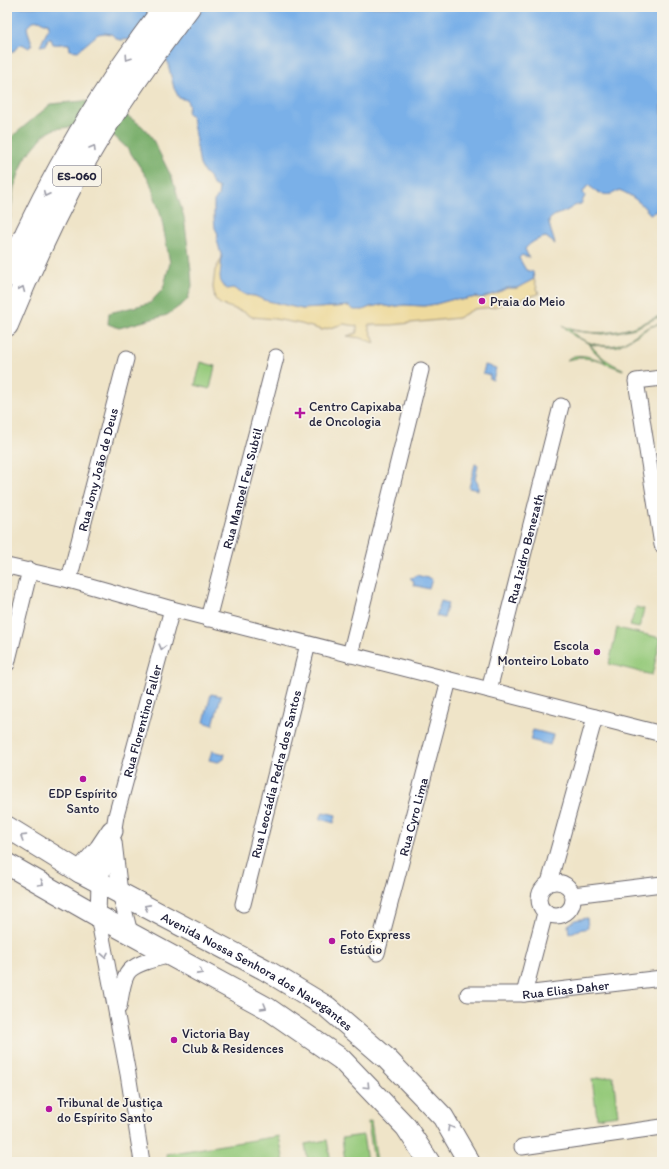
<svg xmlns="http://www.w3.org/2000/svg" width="669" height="1169" font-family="Itim,sans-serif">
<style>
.green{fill:#96ca7b;stroke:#5c765b}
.forest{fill:#78ae6b;stroke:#4d6853}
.sand{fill:#eeda9e;stroke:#887e6c}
.water{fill:#7ab0e8;stroke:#4e6992}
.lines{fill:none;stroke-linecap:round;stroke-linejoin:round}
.minor-casing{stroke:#6a666c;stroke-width:17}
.secondary-casing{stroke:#6a666c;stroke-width:23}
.primary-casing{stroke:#6a666c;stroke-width:24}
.minor{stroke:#fff;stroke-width:15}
.secondary{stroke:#fff;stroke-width:21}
.primary{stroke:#fff;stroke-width:22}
.oneway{stroke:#9c9ca7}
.poi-dot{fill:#b5179e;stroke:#f7f3e8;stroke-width:1.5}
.labels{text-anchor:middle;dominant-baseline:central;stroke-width:3.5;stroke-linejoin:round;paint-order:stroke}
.shield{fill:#f7f3e8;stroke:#62616f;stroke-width:1}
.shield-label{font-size:12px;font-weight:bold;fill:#22223b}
.poi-label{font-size:13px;fill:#22223b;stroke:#f7f3e8;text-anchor:start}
.street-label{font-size:13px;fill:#22223b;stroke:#f7f3e8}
</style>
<rect width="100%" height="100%" fill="#f7f3e8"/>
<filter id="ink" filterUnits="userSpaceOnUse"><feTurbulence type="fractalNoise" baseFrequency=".025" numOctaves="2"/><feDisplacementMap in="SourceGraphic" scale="8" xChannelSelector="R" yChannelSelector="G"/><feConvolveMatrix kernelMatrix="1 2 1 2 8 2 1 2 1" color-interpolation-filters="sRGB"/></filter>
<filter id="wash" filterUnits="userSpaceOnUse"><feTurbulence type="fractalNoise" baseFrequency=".012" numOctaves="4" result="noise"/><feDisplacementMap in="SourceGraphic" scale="16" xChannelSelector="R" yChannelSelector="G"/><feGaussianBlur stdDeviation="0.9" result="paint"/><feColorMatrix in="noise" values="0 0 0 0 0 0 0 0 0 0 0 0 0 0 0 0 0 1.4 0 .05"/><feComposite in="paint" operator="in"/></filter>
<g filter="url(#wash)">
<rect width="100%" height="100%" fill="#efe4c8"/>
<path class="green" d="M 662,315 L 662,317 L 656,318 L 635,328 L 617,332 L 602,334 L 570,330 C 581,343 608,351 624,342 C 639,334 644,326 662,324 L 651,326 L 639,334 L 618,346 L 608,347 L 590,344 C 599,356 609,363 623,369 L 623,370 C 602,363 589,354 567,360 C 577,350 595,359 606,362 L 593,350 L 589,343 L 574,336 L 562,325 C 580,336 617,334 636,326 C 645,323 653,318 662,315 Z
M 201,362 L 215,366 L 210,389 L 195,385 Z
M 636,607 L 644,609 L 639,628 L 630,626 Z
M 617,628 L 661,638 L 652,675 L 609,664 Z
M 613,1076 L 618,1115 L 597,1118 L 592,1079 Z
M 371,1121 L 377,1162 L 374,1162 L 368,1122 Z
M 363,1135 L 367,1162 L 345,1162 L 342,1138 Z
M 279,1136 L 284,1162 L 167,1162 L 166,1154 Z
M 327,1140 L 331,1162 L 308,1162 L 305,1144 Z"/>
<path class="forest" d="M 83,101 L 110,104 L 142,126 L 151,136 L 172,178 L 184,217 L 191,271 L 192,286 L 188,298 L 184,303 L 167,315 L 119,328 L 108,324 L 109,313 L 150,303 L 163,289 L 170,263 L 161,216 L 150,182 L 128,149 L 114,136 L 85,125 L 55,129 L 44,135 L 25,158 L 14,187 L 10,219 L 7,224 L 7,144 L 9,139 L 51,104 Z"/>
<path class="sand" d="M 222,258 L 221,265 L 233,288 L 246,295 L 255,296 L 264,300 L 302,309 L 350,306 L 363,310 L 370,307 L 382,305 L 391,307 L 404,305 L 424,306 L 436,304 L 454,299 L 461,300 L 476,297 L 482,298 L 497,293 L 507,288 L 517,288 L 534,279 L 539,294 L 493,307 L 474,309 L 458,318 L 392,325 L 368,325 L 375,343 L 361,338 L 347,336 L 357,333 L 357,326 L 344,324 L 322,330 L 301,324 L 275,319 L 252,317 L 244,312 L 220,304 L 215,299 L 213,287 L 215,270 Z"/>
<path class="water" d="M 7,7 L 662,7 L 662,191 L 658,202 L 658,211 L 650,214 C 641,203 632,195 619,190 C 607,199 598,193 588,185 L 583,192 L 585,196 L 581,204 C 574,205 572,208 566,211 C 558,215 556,213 549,220 C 549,228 553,235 555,244 L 546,237 C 537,239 531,242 525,249 L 529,258 L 522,255 L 519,258 L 526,270 L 533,272 L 534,279 L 517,288 L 507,288 L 497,293 L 482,298 L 476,297 L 461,300 L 454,299 L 436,304 L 424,306 L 404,305 L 391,307 L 381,305 L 370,307 L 363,310 L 354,310 L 349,306 L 302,309 L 264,300 L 255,296 L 246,295 L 233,288 L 227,289 L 221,284 L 220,276 L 222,258 L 217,240 L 218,234 L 215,228 L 214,218 L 214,201 L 218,196 L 219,188 L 213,185 L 211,179 L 204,172 L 200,165 L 192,117 L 187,112 L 189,107 L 187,100 L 179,98 L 174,88 L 167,60 L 156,60 L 142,39 L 119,40 L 111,34 L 104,33 L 98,34 L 78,51 L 70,50 L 69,44 C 64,43 59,45 53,44 L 51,39 L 48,39 L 46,45 L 40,46 L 49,28 L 48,23 L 43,23 L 40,20 L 33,21 L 27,27 C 28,34 31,38 32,45 L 29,48 L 22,44 L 17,47 L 14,51 L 9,52 L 7,56 Z
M 485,365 L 496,368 L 493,380 L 490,379 L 490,375 L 483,373 Z
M 475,464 L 478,465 L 475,479 L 478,484 L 478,490 L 469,488 Z
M 416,575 L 432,579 L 429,589 L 413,585 L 414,582 L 410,578 L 415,577 Z
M 441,601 L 448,603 L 444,618 L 436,616 Z
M 211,694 L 221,696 L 213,725 L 204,722 Z
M 533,730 L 553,735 L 550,745 L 530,740 Z
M 212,751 L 225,754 L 224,759 L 218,762 L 209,760 Z
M 323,812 L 336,815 L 334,823 L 320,819 Z
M 587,918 L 588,928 L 578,930 L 569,934 L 568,925 L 575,920 Z"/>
</g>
<g filter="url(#ink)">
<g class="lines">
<g class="minor-casing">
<g id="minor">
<path d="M 662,378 L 636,381 L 662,545"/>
<path d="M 7,566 L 69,580 L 172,609 L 662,734"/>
<path id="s1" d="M 69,580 L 126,359"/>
<path id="s2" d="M 208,619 L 276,357"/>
<path d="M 350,655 L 421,370"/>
<path d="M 7,664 L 30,570"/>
<path id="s3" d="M 489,690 L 561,406"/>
<path d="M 114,842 L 120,893 L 130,933"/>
<circle cx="556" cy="899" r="17"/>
<path d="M 549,883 L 595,717"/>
<path d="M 573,895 L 662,884"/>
<path id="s4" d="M 243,904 L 308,644"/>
<path id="s5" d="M 377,953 L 449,680"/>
<path id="s6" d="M 468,994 L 524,994 L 662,978"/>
<path d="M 524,994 L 545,913"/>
<path d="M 119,1007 C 121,997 122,983 127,974 C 134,962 158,959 171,955"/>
<path d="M 522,1147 L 662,1127"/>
<path id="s7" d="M 142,1162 L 128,1074 L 98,916 L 99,882 L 110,852 L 116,816 L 172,609"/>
</g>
</g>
<g class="secondary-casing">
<g id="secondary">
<path id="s8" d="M 7,827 L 80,872 L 264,969 L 327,1007 L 386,1058 L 443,1117 L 469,1162"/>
<path d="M 7,864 L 98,916 L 267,1008 L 341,1059 L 406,1127 L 429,1162"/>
<path d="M 80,872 L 100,849 L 112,831"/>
</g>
</g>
<g class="primary-casing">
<path id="primary" d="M 7,276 C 48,180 102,90 165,7
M 7,325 C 27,276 49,228 73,182 C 105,122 148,61 189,7"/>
</g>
<use href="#minor" class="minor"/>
<use href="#secondary" class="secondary"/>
<use href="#primary" class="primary"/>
</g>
<defs><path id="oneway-chevron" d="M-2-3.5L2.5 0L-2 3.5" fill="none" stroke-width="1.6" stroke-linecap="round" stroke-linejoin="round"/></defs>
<g class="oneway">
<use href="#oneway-chevron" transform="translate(128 58) rotate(124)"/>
<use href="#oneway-chevron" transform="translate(93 148) rotate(-59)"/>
<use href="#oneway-chevron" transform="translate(46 194) rotate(116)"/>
<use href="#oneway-chevron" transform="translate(22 289) rotate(-67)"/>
<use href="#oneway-chevron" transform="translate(162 647) rotate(105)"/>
<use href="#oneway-chevron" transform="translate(23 837) rotate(-148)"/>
<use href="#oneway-chevron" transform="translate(41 883) rotate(30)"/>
<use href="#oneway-chevron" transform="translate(147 907) rotate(-152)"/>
<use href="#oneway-chevron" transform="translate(105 955) rotate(79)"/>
<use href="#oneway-chevron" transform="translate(200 972) rotate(29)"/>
<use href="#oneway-chevron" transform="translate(264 1007) rotate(30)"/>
<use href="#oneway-chevron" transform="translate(367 1086) rotate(46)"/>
<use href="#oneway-chevron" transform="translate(450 1128) rotate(-119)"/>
</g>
</g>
<g class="poi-dot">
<circle cx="482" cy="301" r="4"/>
<path d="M298 407h4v4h4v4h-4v4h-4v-4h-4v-4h4z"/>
<circle cx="597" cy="652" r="4"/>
<circle cx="83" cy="779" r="4"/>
<circle cx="332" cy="941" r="4"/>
<circle cx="174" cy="1040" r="4"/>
<circle cx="49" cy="1109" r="4"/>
</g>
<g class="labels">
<rect class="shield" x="53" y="166" width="48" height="20" rx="3"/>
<g class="shield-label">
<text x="77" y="176">ES-060</text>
</g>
<g class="poi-label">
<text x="490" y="301">Praia do Meio</text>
<text x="309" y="406">Centro Capixaba<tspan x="309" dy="15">de Oncologia</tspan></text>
<text x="589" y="645" text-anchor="end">Escola<tspan x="589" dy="15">Monteiro Lobato</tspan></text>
<text x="83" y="793" text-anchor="middle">EDP Espírito<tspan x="83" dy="15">Santo</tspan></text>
<text x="340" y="934">Foto Express<tspan x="340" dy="15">Estúdio</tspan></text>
<text x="182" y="1033">Victoria Bay<tspan x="182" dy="15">Club &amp; Residences</tspan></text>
<text x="57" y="1102">Tribunal de Justiça<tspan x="57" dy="15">do Espírito Santo</tspan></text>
</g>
<g class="street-label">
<text stroke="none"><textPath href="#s1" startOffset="114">Rua Jony João de Deus</textPath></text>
<text stroke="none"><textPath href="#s2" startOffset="135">Rua Manoel Feu Subtil</textPath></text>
<text stroke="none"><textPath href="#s3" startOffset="146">Rua Izidro Benezath</textPath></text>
<text stroke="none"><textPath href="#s7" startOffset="451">Rua Florentino Faller</textPath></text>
<text stroke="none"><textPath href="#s4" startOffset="134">Rua Leocádia Pedra dos Santos</textPath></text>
<text stroke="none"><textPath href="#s5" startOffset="141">Rua Cyro Lima</textPath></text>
<text stroke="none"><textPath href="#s8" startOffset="289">Avenida Nossa Senhora dos Navegantes</textPath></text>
<text stroke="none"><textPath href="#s6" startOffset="98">Rua Elias Daher</textPath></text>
</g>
</g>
<rect width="669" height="1169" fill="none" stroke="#f7f3e8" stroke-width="24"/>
</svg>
